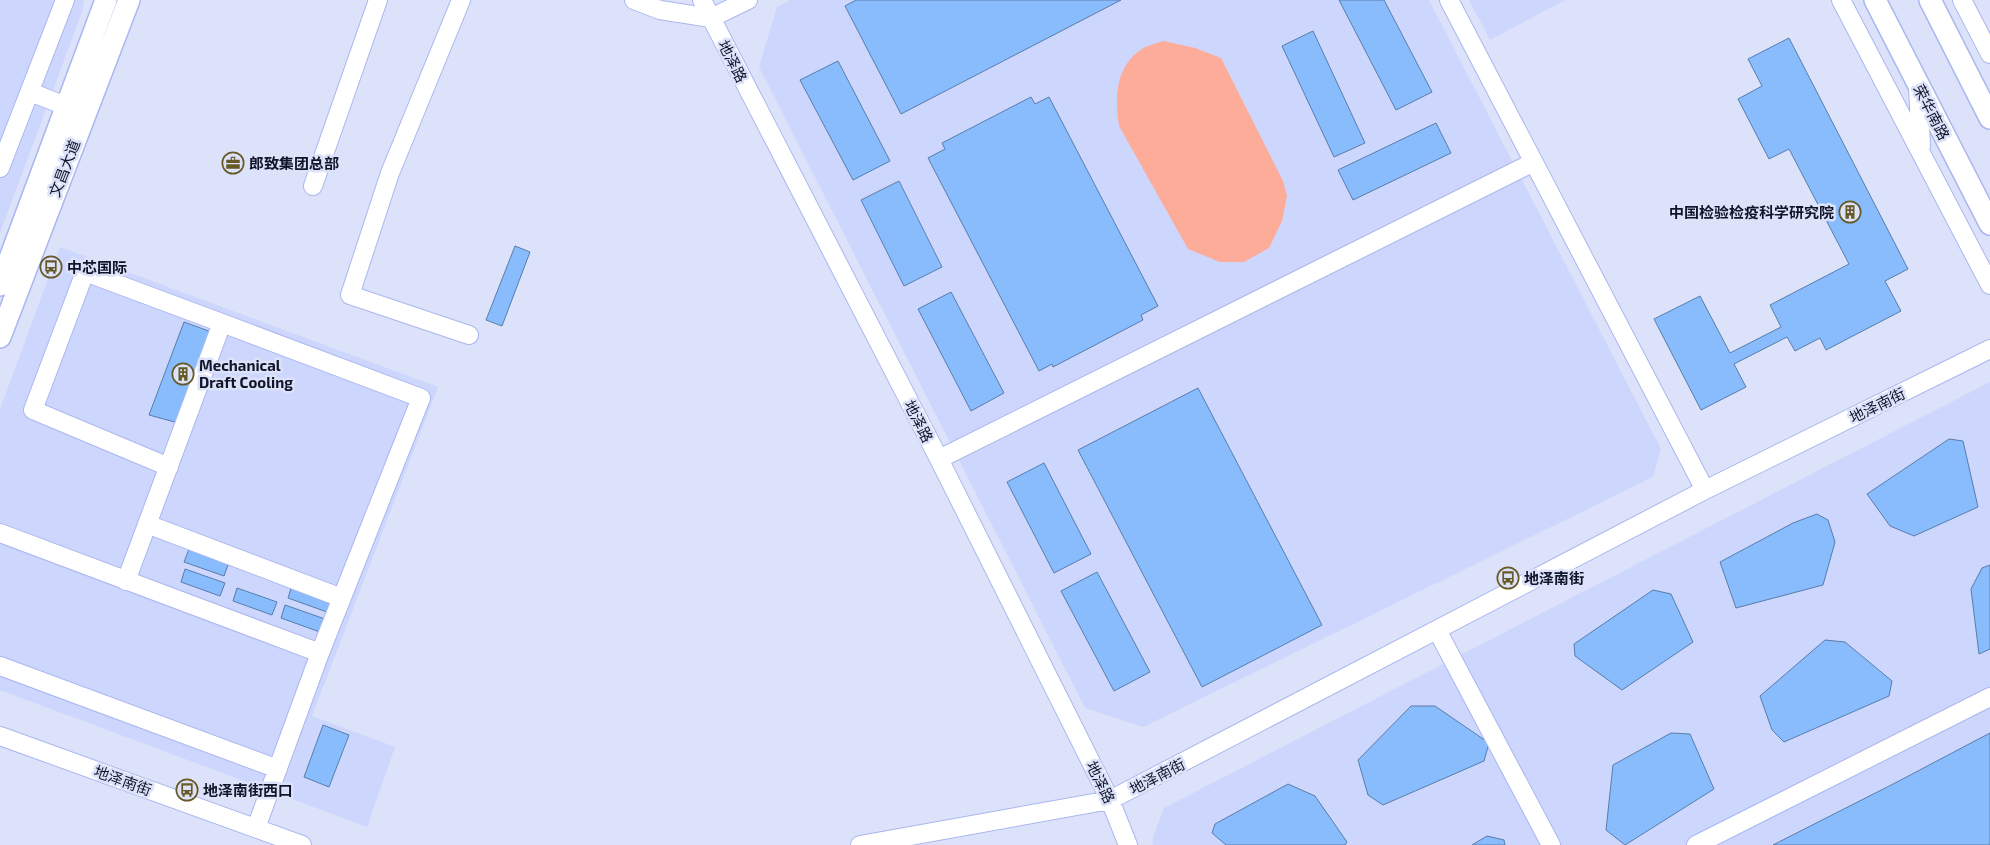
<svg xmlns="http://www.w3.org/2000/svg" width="1990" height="845" font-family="'Exo 2','Noto Sans SC',sans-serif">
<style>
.built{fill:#cdd6fd}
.green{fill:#fdac99}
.building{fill:#89bcfd;stroke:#587daa}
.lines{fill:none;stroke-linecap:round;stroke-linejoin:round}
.minor-casing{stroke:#aab7ef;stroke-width:20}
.major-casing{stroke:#aab7ef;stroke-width:24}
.minor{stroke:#fff;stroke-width:18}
.major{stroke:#fff;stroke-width:21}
.labels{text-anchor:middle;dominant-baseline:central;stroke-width:5;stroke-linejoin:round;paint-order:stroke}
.street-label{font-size:15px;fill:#111529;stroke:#dce2f9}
.poi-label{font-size:15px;font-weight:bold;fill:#111529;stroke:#dce2f9;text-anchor:start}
</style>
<rect width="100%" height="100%" fill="#dce2f9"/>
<path class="built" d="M 0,0 L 84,0 L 82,12 L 0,233 Z
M 791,0 L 1429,0 L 1661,449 L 1653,477 L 1143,727 L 1085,708 L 759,67 L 777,7 Z
M 1469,0 L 1565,0 L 1490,40 Z
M 60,247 L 438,387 L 312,716 L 395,747 L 367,827 L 0,690 L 0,409 Z
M 1990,382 L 1990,845 L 1153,845 L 1152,840 L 1164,808 Z"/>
<path class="green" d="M 1164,41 L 1195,48 L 1221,58 L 1283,181 L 1287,196 L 1282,221 L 1269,248 L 1244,262 L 1220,262 L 1188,249 L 1119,126 C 1115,99 1115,69 1139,51 C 1145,46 1157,43 1164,41 Z"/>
<path class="building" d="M 856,0 L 1121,0 L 901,114 L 845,6 Z
M 1339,0 L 1384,0 L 1432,92 L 1396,110 Z
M 1313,31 L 1365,143 L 1334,157 L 1282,46 Z
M 1789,38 L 1908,269 L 1885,281 L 1901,311 L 1826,350 L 1820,338 L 1795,351 L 1787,337 L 1734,364 L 1746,387 L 1701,410 L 1654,319 L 1700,296 L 1730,353 L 1781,327 L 1770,305 L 1849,264 L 1789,149 L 1769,159 L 1738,99 L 1762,86 L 1748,59 Z
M 838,61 L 890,161 L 853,180 L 800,80 Z
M 1031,97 L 1035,104 L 1049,97 L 1158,306 L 1141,315 L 1143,320 L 1053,367 L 1052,364 L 1039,371 L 928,158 L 945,149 L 942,143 Z
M 1436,123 L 1451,153 L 1353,200 L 1338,170 Z
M 899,181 L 942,267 L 904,286 L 861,200 Z
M 515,246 L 530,252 L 502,326 L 486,320 Z
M 951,292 L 1004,393 L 971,411 L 918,309 Z
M 184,322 L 217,334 L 182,424 L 149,415 Z
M 1198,388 L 1322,625 L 1202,687 L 1078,450 Z
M 1949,439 L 1963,441 L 1978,507 L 1914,536 L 1890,526 L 1867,494 Z
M 1044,463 L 1091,554 L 1054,573 L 1007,482 Z
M 1817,514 L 1828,520 L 1835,542 L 1823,585 L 1736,608 L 1720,562 L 1793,523 Z
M 189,549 L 229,562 L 224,576 L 184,562 Z
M 1990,565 L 1990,649 L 1979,654 L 1971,589 L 1982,568 Z
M 185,569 L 225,583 L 220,596 L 181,582 Z
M 1097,572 L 1150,672 L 1114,691 L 1061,591 Z
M 292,585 L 332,598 L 327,612 L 288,598 Z
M 237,588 L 277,602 L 272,615 L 233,601 Z
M 1653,590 L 1671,594 L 1693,642 L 1622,690 L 1575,656 L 1574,644 Z
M 285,605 L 325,619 L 320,632 L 281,618 Z
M 1825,640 L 1845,642 L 1892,681 L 1889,696 L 1784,742 L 1772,730 L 1760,696 Z
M 1411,706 L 1435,706 L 1489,743 L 1484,761 L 1383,805 L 1368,795 L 1358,760 Z
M 323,725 L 349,735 L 329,787 L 304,777 Z
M 1671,733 L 1690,734 L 1714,789 L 1625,845 L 1606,830 L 1613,765 Z
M 1990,733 L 1990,845 L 1773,845 L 1897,782 Z
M 1288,784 L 1315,796 L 1347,842 L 1345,845 L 1226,845 L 1212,833 L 1215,824 Z
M 1487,836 L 1504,840 L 1505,845 L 1472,845 Z"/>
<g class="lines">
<g class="minor-casing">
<path id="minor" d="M 461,0 L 390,173 L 350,295 L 469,335
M 634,0 L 660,10 L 711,18 L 748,0
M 702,0 L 939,459 L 1110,800 L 1128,845
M 1449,0 L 1705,490
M 1841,0 L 1990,285
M 1962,0 L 1990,54
M 1918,87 L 1921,146
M 30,92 L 79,111
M 0,168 L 65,0
M 313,186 L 378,0
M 939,459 L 1534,162
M 169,467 L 33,410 L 85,272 L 222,323
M 147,524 L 342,598
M 0,533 L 320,653 L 256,828
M 126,581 L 222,323 L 421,398 L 320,653
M 1437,630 L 1551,845
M 0,666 L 278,769
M 0,736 L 302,845
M 860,845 L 1110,800 L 1705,490 L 1990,349
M 1696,845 L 1990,697"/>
</g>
<g class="major-casing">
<path id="major" d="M 1875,0 L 1990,224
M 1930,0 L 1990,118
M 0,285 L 106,0
M 0,337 L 129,0"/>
</g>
<use href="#minor" class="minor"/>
<use href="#major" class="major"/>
</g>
<defs>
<g id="office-ring" transform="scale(1.125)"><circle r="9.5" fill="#dce2f9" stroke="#675926" stroke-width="1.5"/><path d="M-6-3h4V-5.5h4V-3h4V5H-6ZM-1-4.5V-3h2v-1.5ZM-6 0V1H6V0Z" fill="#675926"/></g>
<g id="building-ring" transform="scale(1.125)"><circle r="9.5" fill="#dce2f9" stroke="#675926" stroke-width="1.5"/><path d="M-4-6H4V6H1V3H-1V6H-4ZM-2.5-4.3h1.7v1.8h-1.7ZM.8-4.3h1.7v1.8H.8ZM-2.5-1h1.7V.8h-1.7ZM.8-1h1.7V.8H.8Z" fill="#675926"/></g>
<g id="bus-ring" transform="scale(1.125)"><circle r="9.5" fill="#dce2f9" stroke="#675926" stroke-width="1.5"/><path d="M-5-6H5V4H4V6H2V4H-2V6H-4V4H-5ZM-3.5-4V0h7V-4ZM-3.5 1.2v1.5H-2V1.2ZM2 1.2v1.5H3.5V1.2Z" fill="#675926"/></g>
</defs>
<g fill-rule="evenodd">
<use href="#office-ring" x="233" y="163"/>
<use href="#building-ring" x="1850" y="212"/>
<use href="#bus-ring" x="51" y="267"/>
<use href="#building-ring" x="183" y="374"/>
<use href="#bus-ring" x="1508" y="578"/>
<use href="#bus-ring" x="187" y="790"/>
</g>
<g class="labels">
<g class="street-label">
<text transform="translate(733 61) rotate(63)">地泽路</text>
<text transform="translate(1932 112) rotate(63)">荣华南路</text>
<text transform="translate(64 168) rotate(-69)">文昌大道</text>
<text transform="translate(1877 405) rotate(-26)">地泽南街</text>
<text transform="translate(919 421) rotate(63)">地泽路</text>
<text transform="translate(1157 776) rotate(-27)">地泽南街</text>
<text transform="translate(123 780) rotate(20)">地泽南街</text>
<text transform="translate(1101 782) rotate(64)">地泽路</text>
</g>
<g class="poi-label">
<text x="249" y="163">郎致集团总部</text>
<text x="1834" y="212" text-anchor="end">中国检验检疫科学研究院</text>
<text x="67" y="267">中芯国际</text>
<text x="199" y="365">Mechanical<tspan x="199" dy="17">Draft Cooling</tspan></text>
<text x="1524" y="578">地泽南街</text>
<text x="203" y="790">地泽南街西口</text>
</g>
</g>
</svg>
